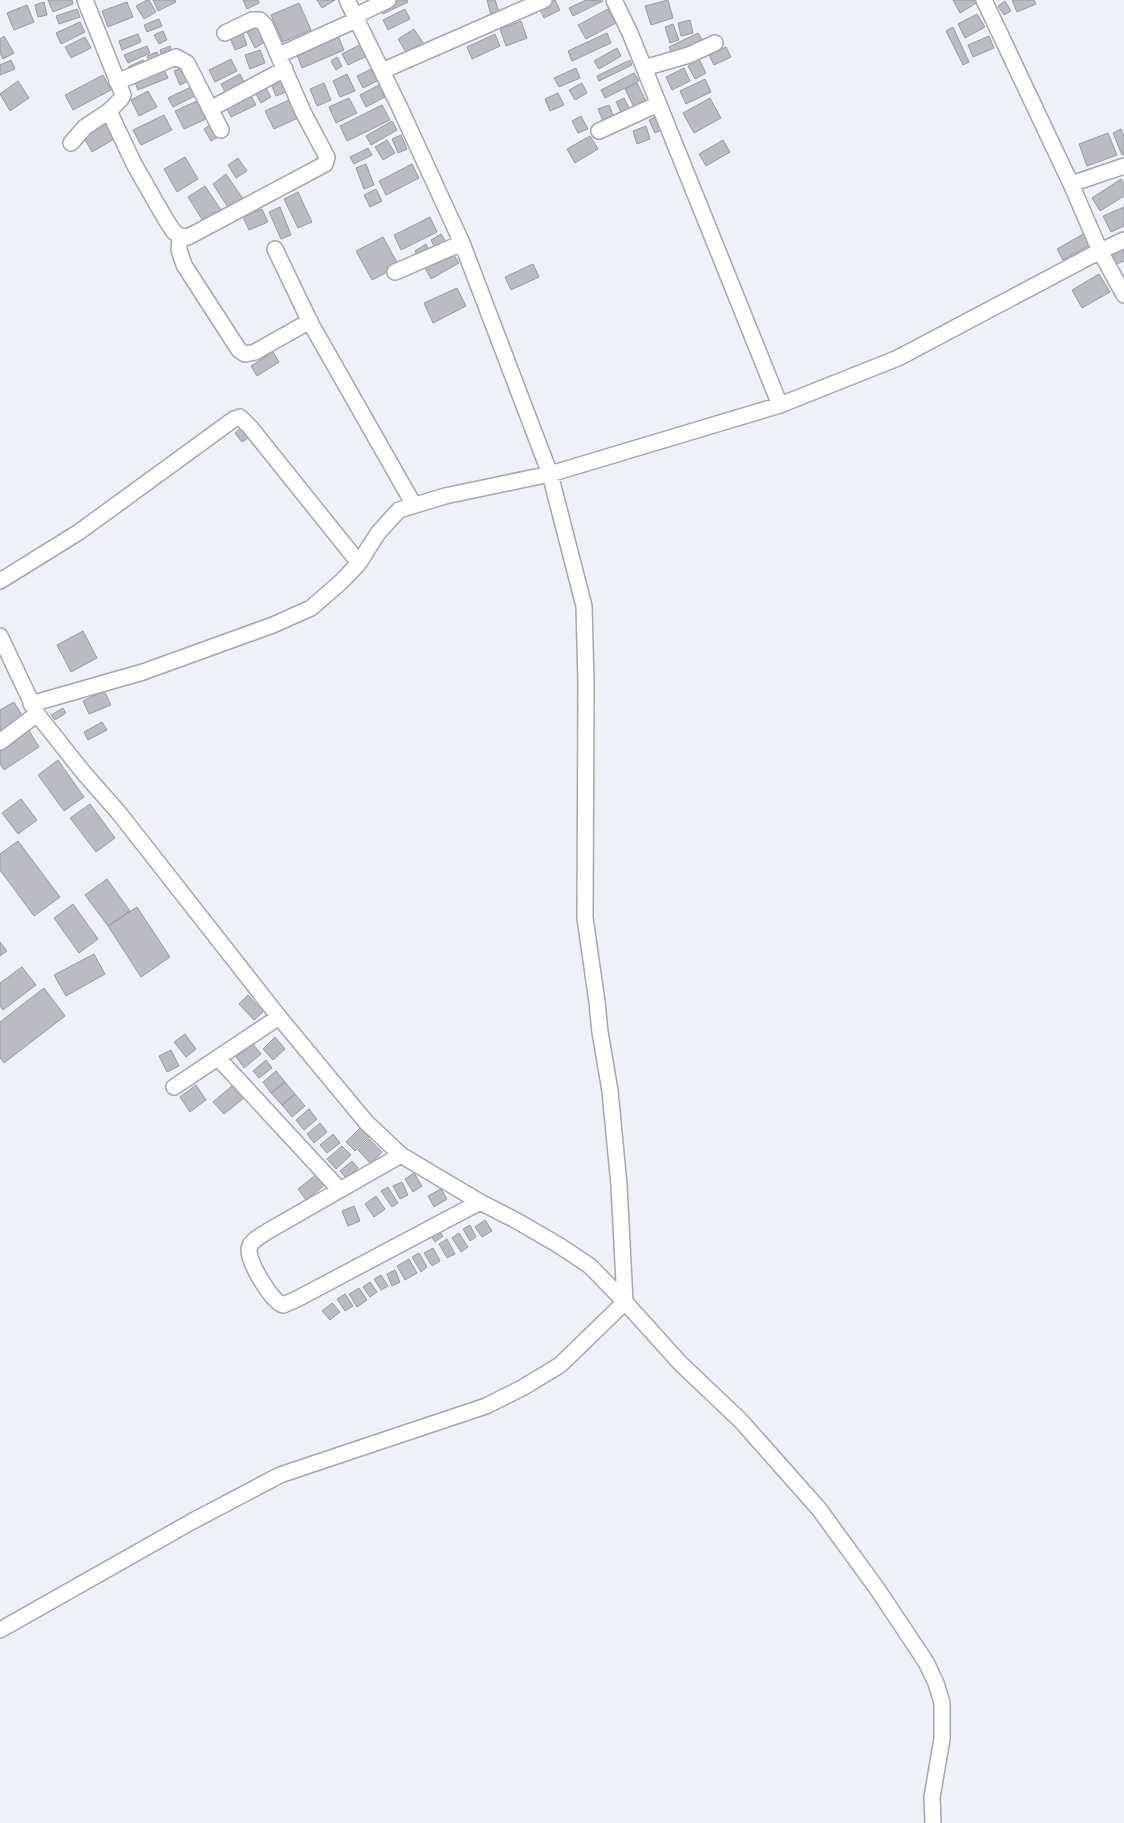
<svg xmlns="http://www.w3.org/2000/svg" width="1124" height="1823" font-family="'Roboto Condensed',sans-serif">
<style>
.building{fill:#babbc3;stroke:#999aa1}
.lines{fill:none;stroke-linecap:round;stroke-linejoin:round}
.street-casing{stroke:#a5a6ae;stroke-width:18}
.street{stroke:#fff;stroke-width:15}
</style>
<rect width="100%" height="100%" fill="#eff1f9"/>
<path class="building" d="M 48,0 L 72,0 L 73,4 L 53,12 Z
M 147,0 L 149,0 L 156,12 L 144,19 L 136,6 Z
M 153,0 L 175,0 L 176,2 L 158,11 Z
M 243,0 L 258,0 L 259,3 L 247,9 Z
M 317,0 L 335,0 L 322,8 Z
M 397,0 L 407,0 L 408,2 L 383,14 L 380,8 Z
M 487,0 L 495,0 L 499,12 L 491,15 Z
M 555,0 L 560,10 L 544,18 L 539,8 Z
M 586,0 L 603,1 L 573,16 L 569,8 Z
M 668,0 L 673,18 L 651,25 L 645,6 Z
M 953,0 L 976,0 L 978,2 L 960,13 Z
M 1012,0 L 1034,0 L 1036,4 L 1017,12 Z
M 1005,1 L 1011,11 L 1004,15 L 998,6 Z
M 44,2 L 47,15 L 38,17 L 35,5 Z
M 127,2 L 133,17 L 108,27 L 102,11 Z
M 299,3 L 311,30 L 283,42 L 271,15 Z
M 27,5 L 34,22 L 14,30 L 7,13 Z
M 77,9 L 80,17 L 59,24 L 56,16 Z
M 405,9 L 410,19 L 388,30 L 383,20 Z
M 608,9 L 616,23 L 586,39 L 578,25 Z
M 977,14 L 985,27 L 965,38 L 958,24 Z
M 159,19 L 162,26 L 147,32 L 144,25 Z
M 690,20 L 693,33 L 681,36 L 678,23 Z
M 521,21 L 527,38 L 506,46 L 500,29 Z
M 80,22 L 85,32 L 61,44 L 56,33 Z
M 673,24 L 679,40 L 670,43 L 665,27 Z
M 260,25 L 268,40 L 255,48 L 247,32 Z
M 953,27 L 969,62 L 963,65 L 946,31 Z
M 414,29 L 426,47 L 409,57 L 398,39 Z
M 163,31 L 167,40 L 159,44 L 154,35 Z
M 242,32 L 247,45 L 235,50 L 230,38 Z
M 607,33 L 611,43 L 572,61 L 568,51 Z
M 698,33 L 703,41 L 673,56 L 669,47 Z
M 138,34 L 141,42 L 122,50 L 119,41 Z
M 495,34 L 500,46 L 472,59 L 467,47 Z
M 4,36 L 14,53 L 3,59 L 0,53 L 0,39 Z
M 338,36 L 344,50 L 302,68 L 297,55 Z
M 989,36 L 994,48 L 973,57 L 968,45 Z
M 85,37 L 91,48 L 71,58 L 65,47 Z
M 361,44 L 367,56 L 348,65 L 342,54 Z
M 147,46 L 150,53 L 128,63 L 124,55 Z
M 170,46 L 173,56 L 163,60 L 160,50 Z
M 726,47 L 731,57 L 714,65 L 709,55 Z
M 617,48 L 621,56 L 599,69 L 594,61 Z
M 260,50 L 265,63 L 250,69 L 245,55 Z
M 157,52 L 160,62 L 151,66 L 147,56 Z
M 337,57 L 342,66 L 336,70 L 331,61 Z
M 231,59 L 237,71 L 215,82 L 209,70 Z
M 699,59 L 706,73 L 695,79 L 688,66 Z
M 11,60 L 15,69 L 0,75 L 0,65 Z
M 143,60 L 146,67 L 131,73 L 128,67 Z
M 630,60 L 632,65 L 599,81 L 597,76 Z
M 163,68 L 168,78 L 138,90 L 134,80 Z
M 182,68 L 188,81 L 180,85 L 174,71 Z
M 576,68 L 580,78 L 559,87 L 554,78 Z
M 684,68 L 690,81 L 672,90 L 666,77 Z
M 371,69 L 377,81 L 363,88 L 357,76 Z
M 634,73 L 639,81 L 605,98 L 601,90 Z
M 240,74 L 246,86 L 227,96 L 221,84 Z
M 282,74 L 289,91 L 276,96 L 269,79 Z
M 347,74 L 355,91 L 340,97 L 333,81 Z
M 103,75 L 111,90 L 73,110 L 65,95 Z
M 705,79 L 711,92 L 686,104 L 680,91 Z
M 18,81 L 29,98 L 10,111 L 0,94 Z
M 262,81 L 271,97 L 261,103 L 252,87 Z
M 324,83 L 331,100 L 317,106 L 310,89 Z
M 582,83 L 587,93 L 575,100 L 569,90 Z
M 637,83 L 649,107 L 637,113 L 625,89 Z
M 379,85 L 385,97 L 366,107 L 360,95 Z
M 193,86 L 197,95 L 173,107 L 168,98 Z
M 148,91 L 157,107 L 139,116 L 131,100 Z
M 249,92 L 256,105 L 231,117 L 225,105 Z
M 558,93 L 564,105 L 550,111 L 545,99 Z
M 349,98 L 357,113 L 336,123 L 329,107 Z
M 624,98 L 632,114 L 624,118 L 616,102 Z
M 710,98 L 721,118 L 694,133 L 683,113 Z
M 291,99 L 300,117 L 274,129 L 265,111 Z
M 197,101 L 206,119 L 184,129 L 175,111 Z
M 382,105 L 390,120 L 347,141 L 340,126 Z
M 609,105 L 616,122 L 605,126 L 598,109 Z
M 164,115 L 172,130 L 141,145 L 133,130 Z
M 581,116 L 588,129 L 578,133 L 572,121 Z
M 657,116 L 663,129 L 655,133 L 649,120 Z
M 392,121 L 397,130 L 371,145 L 366,136 Z
M 105,123 L 114,139 L 92,152 L 82,134 Z
M 213,123 L 221,135 L 211,141 L 204,129 Z
M 646,126 L 650,139 L 637,144 L 633,131 Z
M 1121,129 L 1124,136 L 1124,154 L 1122,155 L 1113,133 Z
M 1108,133 L 1117,155 L 1087,166 L 1079,144 Z
M 401,135 L 407,149 L 398,153 L 392,139 Z
M 590,136 L 598,149 L 575,163 L 567,149 Z
M 387,140 L 395,153 L 383,160 L 375,147 Z
M 723,140 L 730,152 L 706,166 L 699,154 Z
M 368,148 L 372,155 L 354,164 L 350,157 Z
M 185,157 L 198,179 L 177,192 L 164,169 Z
M 238,158 L 247,171 L 236,178 L 228,165 Z
M 366,164 L 374,185 L 364,189 L 356,168 Z
M 412,164 L 419,178 L 386,195 L 379,181 Z
M 226,174 L 243,199 L 229,209 L 213,184 Z
M 1121,179 L 1124,183 L 1124,196 L 1100,211 L 1092,198 Z
M 205,186 L 221,210 L 203,221 L 188,197 Z
M 376,189 L 382,201 L 370,207 L 364,195 Z
M 298,192 L 312,222 L 298,228 L 284,199 Z
M 280,207 L 291,235 L 281,239 L 269,212 Z
M 1124,207 L 1124,226 L 1111,232 L 1103,216 Z
M 262,209 L 268,222 L 249,230 L 243,217 Z
M 430,217 L 437,232 L 401,250 L 394,235 Z
M 1085,233 L 1092,244 L 1063,260 L 1057,249 Z
M 441,234 L 447,244 L 436,250 L 431,240 Z
M 383,237 L 399,266 L 372,280 L 356,251 Z
M 1124,243 L 1124,261 L 1114,265 L 1107,251 Z
M 426,244 L 432,254 L 420,260 L 415,251 Z
M 452,252 L 459,263 L 431,279 L 425,268 Z
M 533,264 L 539,277 L 511,290 L 505,277 Z
M 1099,274 L 1110,292 L 1082,308 L 1072,290 Z
M 457,288 L 466,306 L 433,323 L 424,303 Z
M 273,352 L 279,362 L 257,376 L 251,366 Z
M 244,426 L 251,436 L 242,442 L 235,433 Z
M 83,631 L 97,658 L 71,672 L 57,645 Z
M 104,691 L 111,705 L 89,714 L 83,701 Z
M 14,702 L 25,720 L 0,734 L 0,710 Z
M 63,708 L 66,713 L 55,720 L 51,715 Z
M 102,722 L 107,730 L 88,740 L 84,732 Z
M 28,729 L 39,747 L 4,770 L 0,764 L 0,748 Z
M 58,760 L 84,797 L 64,811 L 38,775 Z
M 21,799 L 37,820 L 18,834 L 2,813 Z
M 90,804 L 115,838 L 96,852 L 70,818 Z
M 18,841 L 60,897 L 34,916 L 0,870 L 0,854 Z
M 107,879 L 130,911 L 108,926 L 85,895 Z
M 73,904 L 98,939 L 79,953 L 54,918 Z
M 137,907 L 170,957 L 141,977 L 108,926 Z
M 0,942 L 7,951 L 0,956 Z
M 94,954 L 105,974 L 66,996 L 54,975 Z
M 22,967 L 36,985 L 3,1010 L 0,1006 L 0,983 Z
M 44,988 L 65,1016 L 4,1063 L 0,1058 L 0,1022 Z
M 248,995 L 263,1012 L 254,1020 L 239,1004 Z
M 185,1034 L 196,1049 L 186,1057 L 174,1042 Z
M 275,1037 L 285,1049 L 273,1060 L 263,1049 Z
M 253,1044 L 261,1054 L 244,1068 L 236,1057 Z
M 171,1050 L 179,1066 L 167,1072 L 159,1056 Z
M 266,1060 L 272,1068 L 259,1078 L 253,1071 Z
M 276,1071 L 285,1082 L 271,1093 L 263,1082 Z
M 285,1082 L 295,1094 L 282,1105 L 271,1093 Z
M 196,1085 L 206,1100 L 190,1112 L 180,1097 Z
M 233,1085 L 244,1098 L 224,1114 L 213,1102 Z
M 295,1094 L 305,1106 L 292,1117 L 282,1105 Z
M 309,1109 L 317,1119 L 304,1130 L 296,1120 Z
M 320,1123 L 327,1132 L 314,1143 L 307,1134 Z
M 360,1128 L 369,1137 L 355,1151 L 346,1142 Z
M 333,1134 L 340,1143 L 327,1153 L 320,1145 Z
M 369,1139 L 382,1152 L 371,1164 L 358,1150 Z
M 342,1146 L 351,1155 L 336,1169 L 327,1159 Z
M 352,1161 L 358,1168 L 346,1178 L 340,1171 Z
M 414,1173 L 422,1186 L 413,1192 L 405,1179 Z
M 317,1174 L 326,1184 L 306,1200 L 298,1189 Z
M 402,1182 L 408,1195 L 400,1199 L 393,1186 Z
M 388,1187 L 398,1203 L 392,1207 L 381,1191 Z
M 441,1189 L 447,1199 L 434,1207 L 428,1196 Z
M 376,1196 L 385,1209 L 374,1217 L 365,1204 Z
M 354,1206 L 360,1221 L 348,1226 L 342,1211 Z
M 485,1220 L 492,1231 L 482,1237 L 475,1227 Z
M 470,1225 L 476,1237 L 470,1241 L 463,1229 Z
M 439,1231 L 443,1236 L 435,1242 L 431,1236 Z
M 459,1233 L 468,1247 L 461,1252 L 452,1238 Z
M 447,1239 L 455,1254 L 447,1258 L 439,1244 Z
M 433,1248 L 440,1261 L 432,1266 L 424,1253 Z
M 419,1253 L 427,1267 L 421,1272 L 412,1257 Z
M 409,1259 L 417,1273 L 405,1280 L 397,1266 Z
M 395,1270 L 400,1282 L 392,1286 L 387,1274 Z
M 381,1275 L 388,1286 L 381,1290 L 374,1279 Z
M 370,1282 L 377,1292 L 370,1297 L 363,1287 Z
M 359,1288 L 367,1300 L 357,1307 L 349,1294 Z
M 345,1294 L 353,1306 L 345,1311 L 337,1299 Z
M 332,1303 L 340,1312 L 330,1320 L 322,1311 Z"/>
<g class="lines">
<g class="street-casing">
<path id="street" d="M 85,0 L 123,95 L 121,99 L 109,111 L 134,164 L 166,220 L 174,232 L 180,236 L 188,237 L 325,164 L 327,157 L 304,114 L 265,25 L 260,20 L 252,20 L 225,33
M 614,0 L 630,33 L 780,405
M 984,0 L 1071,184 L 1100,251 L 1124,295
M 355,16 L 388,0
M 279,55 L 356,20
M 644,68 L 689,55 L 715,43
M 382,71 L 544,0
M 117,82 L 176,57 L 187,63 L 221,130
M 210,109 L 285,69
M 599,131 L 658,104
M 71,143 L 85,127 L 109,111
M 1071,184 L 1124,166
M 180,236 L 179,250 L 184,265 L 239,350 L 245,354 L 255,352 L 310,321
M 275,249 L 311,324 L 414,505
M 395,272 L 462,243
M 0,581 L 79,532 L 234,419 L 240,417 L 250,427 L 359,563
M 0,636 L 37,714 L 83,772 L 119,813 L 279,1017 L 366,1122 L 401,1155 L 480,1202 L 517,1221 L 560,1246 L 590,1266 L 625,1302 L 680,1363 L 741,1421 L 819,1509 L 878,1590 L 926,1662 L 936,1683 L 942,1703 L 942,1739 L 932,1797 L 933,1823
M 31,704 L 143,672 L 273,625 L 311,608 L 342,581 L 359,563 L 378,533 L 399,510 L 445,496 L 550,474 L 780,405 L 898,358 L 1100,251 L 1124,240
M 0,742 L 37,714
M 218,1058 L 340,1190
M 174,1087 L 279,1017
M 401,1155 L 268,1231 C 261,1236 249,1241 249,1250 C 249,1263 271,1301 283,1305 L 295,1300 L 480,1202
M 0,1630 L 191,1522 L 280,1475 L 486,1406 L 522,1388 L 560,1365 L 625,1302 L 619,1185 L 610,1091 L 600,1032 L 597,1002 L 585,918 L 586,683 L 584,606 L 550,474 L 462,243 L 399,106 L 347,0"/>
</g>
<use href="#street" class="street"/>
</g>
</svg>
